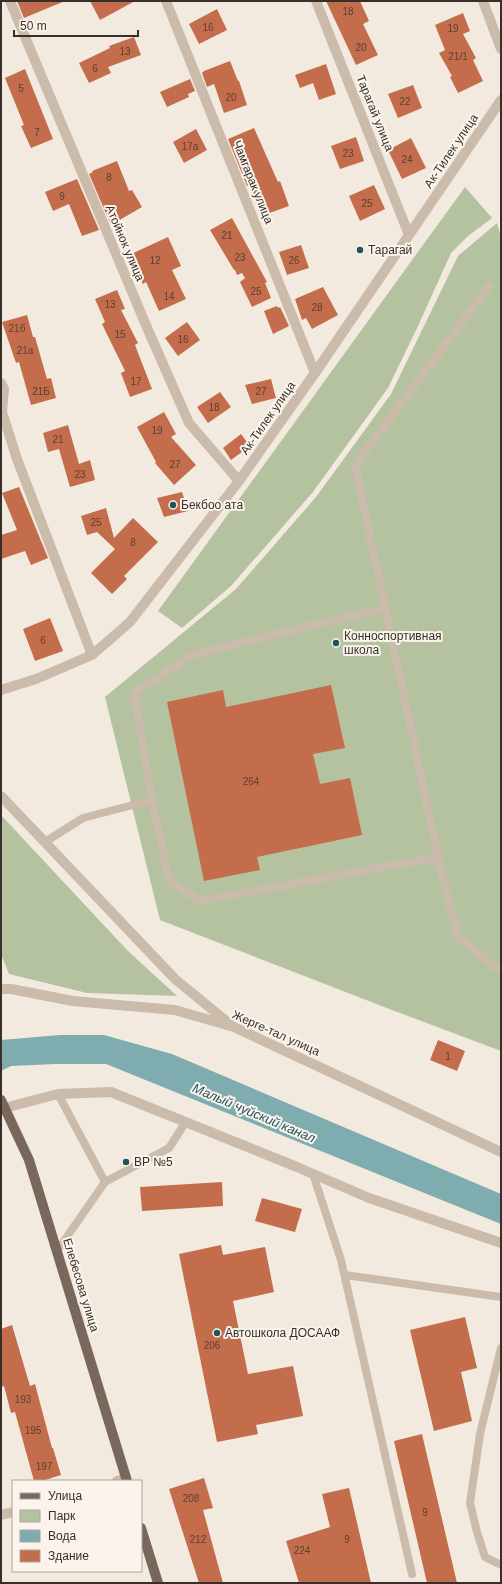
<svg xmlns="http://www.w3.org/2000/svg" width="502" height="1584" font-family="Arial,sans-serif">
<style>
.green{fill:#b5c29f}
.water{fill:#7facaf}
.building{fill:#c46d4c}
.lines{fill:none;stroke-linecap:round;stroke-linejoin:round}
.lane{stroke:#cbbbab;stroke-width:8}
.street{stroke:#cbbbab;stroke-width:10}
.primary{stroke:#7a675c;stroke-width:10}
.poi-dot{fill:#20545a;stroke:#faf4ec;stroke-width:1.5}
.labels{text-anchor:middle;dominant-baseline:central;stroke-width:4;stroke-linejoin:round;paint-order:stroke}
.number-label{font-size:10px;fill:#5c3e32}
.street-label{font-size:12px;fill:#392f2a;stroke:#faf4ec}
.poi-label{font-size:12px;fill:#392f2a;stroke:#faf4ec;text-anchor:start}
.water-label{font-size:13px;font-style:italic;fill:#20545a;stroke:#faf4ec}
</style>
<rect width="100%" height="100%" fill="#f3eadf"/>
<path class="green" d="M 465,187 L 492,218 L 468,236 L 451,253 L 418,326 L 388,388 L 313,492 L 231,586 L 182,628 L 158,611 Z
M 497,223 L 501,237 L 501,1051 L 392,1010 L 160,920 L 105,697 L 236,589 L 316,497 L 391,394 L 458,256 Z
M 1,815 L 128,951 L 177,996 L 87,993 L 9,974 L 1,954 Z"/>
<path class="water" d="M 60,1035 L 104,1035 L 172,1054 L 501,1194 L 501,1224 L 106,1064 L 56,1064 L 11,1066 L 1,1071 L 1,1040 Z"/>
<path class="building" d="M 17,1 L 65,1 L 24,18 Z
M 90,1 L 135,1 L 100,20 Z
M 326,1 L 360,1 L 369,21 L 363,24 L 378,55 L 356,65 Z
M 217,9 L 227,30 L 199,44 L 189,24 Z
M 463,13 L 470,31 L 463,34 L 476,58 L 473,60 L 483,81 L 458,93 L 450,77 L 452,76 L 439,53 L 445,50 L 435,25 Z
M 134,37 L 141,55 L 108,67 L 111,73 L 89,83 L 79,63 L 110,48 L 109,46 Z
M 230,61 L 238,81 L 239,81 L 247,105 L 224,113 L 214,84 L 207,87 L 202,73 L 204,71 Z
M 326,64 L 336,94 L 319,100 L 313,83 L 300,88 L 295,75 Z
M 25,69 L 53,139 L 31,148 L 21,126 L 24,125 L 5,78 Z
M 190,79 L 195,91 L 188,94 L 189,97 L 167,107 L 160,92 Z
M 413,85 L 422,108 L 398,118 L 388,94 Z
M 254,128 L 278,182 L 280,181 L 289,206 L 261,216 L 249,185 L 247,186 L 228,139 Z
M 196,129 L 207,150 L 184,163 L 173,142 Z
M 356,137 L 364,161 L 340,169 L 331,146 Z
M 411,138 L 426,168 L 402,179 L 388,150 Z
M 117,161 L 129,191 L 132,190 L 142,207 L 111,225 L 89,174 L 93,172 L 92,171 Z
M 77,179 L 99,230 L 82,236 L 69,204 L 53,211 L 45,192 Z
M 374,185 L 385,209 L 360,221 L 349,196 Z
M 232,218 L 267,282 L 265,283 L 271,298 L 252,307 L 240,282 L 245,278 L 242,273 L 237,275 L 235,270 L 234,270 L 210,230 Z
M 168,237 L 181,266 L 172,270 L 186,299 L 159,311 L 146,282 L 143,284 L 129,255 Z
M 301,245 L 309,268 L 287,275 L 279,252 Z
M 323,287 L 338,315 L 312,329 L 306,318 L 302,320 L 295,299 Z
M 117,290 L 125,309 L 121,310 L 138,343 L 135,345 L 152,389 L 130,397 L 121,373 L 125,371 L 102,324 L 105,322 L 95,299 Z
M 277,306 L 278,308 L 280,307 L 289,326 L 273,334 L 264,311 Z
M 27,315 L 33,337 L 35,337 L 47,379 L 51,378 L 56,398 L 31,405 L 19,362 L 16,363 L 2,322 Z
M 187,322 L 200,340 L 178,356 L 165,338 Z
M 271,379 L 276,398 L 252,404 L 245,385 Z
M 220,392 L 231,407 L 208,423 L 197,407 Z
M 164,412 L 176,434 L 171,437 L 196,465 L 174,485 L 155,463 L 156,462 L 137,427 Z
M 68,425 L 79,464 L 90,460 L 95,480 L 70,487 L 59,449 L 48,452 L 43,433 Z
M 241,434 L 250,446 L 231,460 L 223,448 Z
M 19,487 L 48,558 L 31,565 L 25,551 L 1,559 L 1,535 L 17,530 L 2,493 Z
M 182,492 L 188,511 L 164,517 L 157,498 Z
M 106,508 L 114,538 L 133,518 L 158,542 L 124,576 L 127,579 L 112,594 L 91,573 L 115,549 L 97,532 L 87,535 L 81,516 Z
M 50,618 L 63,651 L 35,661 L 23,629 Z
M 331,685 L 345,748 L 313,754 L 320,784 L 350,778 L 362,835 L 257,857 L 260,870 L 204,881 L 167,702 L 223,690 L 226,707 Z
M 438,1040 L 465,1051 L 457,1071 L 430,1060 Z
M 222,1182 L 223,1206 L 142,1211 L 140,1187 Z
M 262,1198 L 302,1209 L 295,1232 L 255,1221 Z
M 221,1245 L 223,1255 L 265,1247 L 274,1292 L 233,1301 L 248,1374 L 293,1366 L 303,1416 L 256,1425 L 258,1434 L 217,1442 L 179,1254 Z
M 465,1317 L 477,1368 L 461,1372 L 472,1421 L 434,1431 L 410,1330 Z
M 12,1325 L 30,1386 L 35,1384 L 52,1448 L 53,1448 L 61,1475 L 42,1481 L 34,1481 L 15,1412 L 11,1413 L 4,1386 L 1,1387 L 1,1329 Z
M 422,1434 L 457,1583 L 427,1583 L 394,1441 Z
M 204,1478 L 213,1508 L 203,1510 L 223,1583 L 199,1583 L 169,1489 Z
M 349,1488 L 371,1583 L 299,1583 L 286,1541 L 330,1527 L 322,1494 Z"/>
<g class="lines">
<path class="lane" d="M 489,286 L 355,465 L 438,857 L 458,936 L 495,967 L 501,968
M 385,608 L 192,655 L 134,693 L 152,800 L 169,880 L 200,901 L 438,857
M 45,842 L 83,818 L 152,800
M 313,1174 L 341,1260 L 412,1574
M 105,1182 L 169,1148 L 185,1123
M 57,1251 L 105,1182 L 58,1094
M 345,1275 L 501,1297
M 501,1348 L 480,1434 L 470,1503 L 477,1532 L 485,1557 L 501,1565"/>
<path class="street" d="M 10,1 L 148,330 L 189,423 L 239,481
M 166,1 L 315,373
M 316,1 L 409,235
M 483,1 L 501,49
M 1,383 L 4,389 L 2,412 L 17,459 L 92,655
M 1,690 L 36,679 L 92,655 L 130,622 L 239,481 L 315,373 L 501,100
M 1,796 L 175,979 L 231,1025
M 1,989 L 11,989 L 73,1001 L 175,1010 L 234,1027 L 501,1152
M 1,1109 L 58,1094 L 111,1092 L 297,1167 L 369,1198 L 501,1243
M 117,1481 L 126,1478
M 1,1515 L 13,1512"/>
<path class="primary" d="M 1,1100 L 29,1160 L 127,1481
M 141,1528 L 158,1583"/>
</g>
<g class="poi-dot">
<circle cx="360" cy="250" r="4"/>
<circle cx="173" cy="505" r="4"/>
<circle cx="336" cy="643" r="4"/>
<circle cx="126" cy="1162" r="4"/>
<circle cx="217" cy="1333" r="4"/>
</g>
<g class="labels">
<g class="number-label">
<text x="348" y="11">18</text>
<text x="208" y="27">16</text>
<text x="453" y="28">19</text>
<text x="361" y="47">20</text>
<text x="125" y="51">13</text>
<text x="458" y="56">21/1</text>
<text x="95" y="68">6</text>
<text x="21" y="88">5</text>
<text x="231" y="97">20</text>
<text x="405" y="101">22</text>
<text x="37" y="132">7</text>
<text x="190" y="146">17а</text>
<text x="348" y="153">23</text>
<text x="407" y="159">24</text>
<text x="109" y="177">8</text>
<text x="62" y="196">9</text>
<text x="367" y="203">25</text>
<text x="227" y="235">21</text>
<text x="240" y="257">23</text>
<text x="155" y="260">12</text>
<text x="294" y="260">26</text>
<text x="256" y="291">25</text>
<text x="169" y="296">14</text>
<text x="110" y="304">13</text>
<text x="317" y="307">28</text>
<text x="17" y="328">21б</text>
<text x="120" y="334">15</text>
<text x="183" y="339">16</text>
<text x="25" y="350">21а</text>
<text x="136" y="381">17</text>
<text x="41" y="391">21Б</text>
<text x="261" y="391">27</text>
<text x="214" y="407">18</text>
<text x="157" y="430">19</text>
<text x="58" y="439">21</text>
<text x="175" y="464">27</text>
<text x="80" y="474">23</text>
<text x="96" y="522">25</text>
<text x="133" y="542">8</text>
<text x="43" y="640">6</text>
<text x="251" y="781">264</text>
<text x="448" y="1056">1</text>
<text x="212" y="1345">206</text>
<text x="23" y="1399">193</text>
<text x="33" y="1430">195</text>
<text x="44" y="1466">197</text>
<text x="191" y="1498">208</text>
<text x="425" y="1512">9</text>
<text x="198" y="1539">212</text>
<text x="347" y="1539">9</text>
<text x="302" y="1550">224</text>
</g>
<g class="street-label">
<text transform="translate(375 113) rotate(68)">Тарагай улица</text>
<text transform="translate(451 151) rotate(-56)">Ак-Тилек улица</text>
<text transform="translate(253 182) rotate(68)">Чамгарак улица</text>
<text transform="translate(125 243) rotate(67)">Атойнок улица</text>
<text transform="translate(268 418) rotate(-55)">Ак-Тилек улица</text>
<text transform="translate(276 1033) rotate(24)">Жерге-тал улица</text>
<text transform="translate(81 1285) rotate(73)">Елебесова улица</text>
</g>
<g class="poi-label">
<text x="368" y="250">Тарагай</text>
<text x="181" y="505">Бекбоо ата</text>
<text x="344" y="636">Конноспортивная<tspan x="344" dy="14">школа</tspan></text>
<text x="134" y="1162">BP №5</text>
<text x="225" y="1333">Автошкола ДОСААФ</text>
</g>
<g class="water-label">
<text transform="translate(254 1113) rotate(23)">Малый чуйский канал</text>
</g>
</g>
<rect width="502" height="1584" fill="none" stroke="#392f2a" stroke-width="4"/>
<rect x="12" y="1480" width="130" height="92" fill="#faf4ec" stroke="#ada59e"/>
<rect x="20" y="1493" width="20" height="6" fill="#7a675c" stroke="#ada59e"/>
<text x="48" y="1500" font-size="12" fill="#392f2a">Улица</text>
<rect x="20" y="1510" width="20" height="12" fill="#b5c29f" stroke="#ada59e"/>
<text x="48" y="1520" font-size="12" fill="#392f2a">Парк</text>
<rect x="20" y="1530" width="20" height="12" fill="#7facaf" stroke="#ada59e"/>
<text x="48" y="1540" font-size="12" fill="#392f2a">Вода</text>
<rect x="20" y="1550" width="20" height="12" fill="#c46d4c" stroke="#ada59e"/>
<text x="48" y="1560" font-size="12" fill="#392f2a">Здание</text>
<path d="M14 30v6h124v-6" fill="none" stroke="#392f2a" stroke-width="2"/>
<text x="20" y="30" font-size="12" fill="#392f2a" stroke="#faf4ec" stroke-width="3" paint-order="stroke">50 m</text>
</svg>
